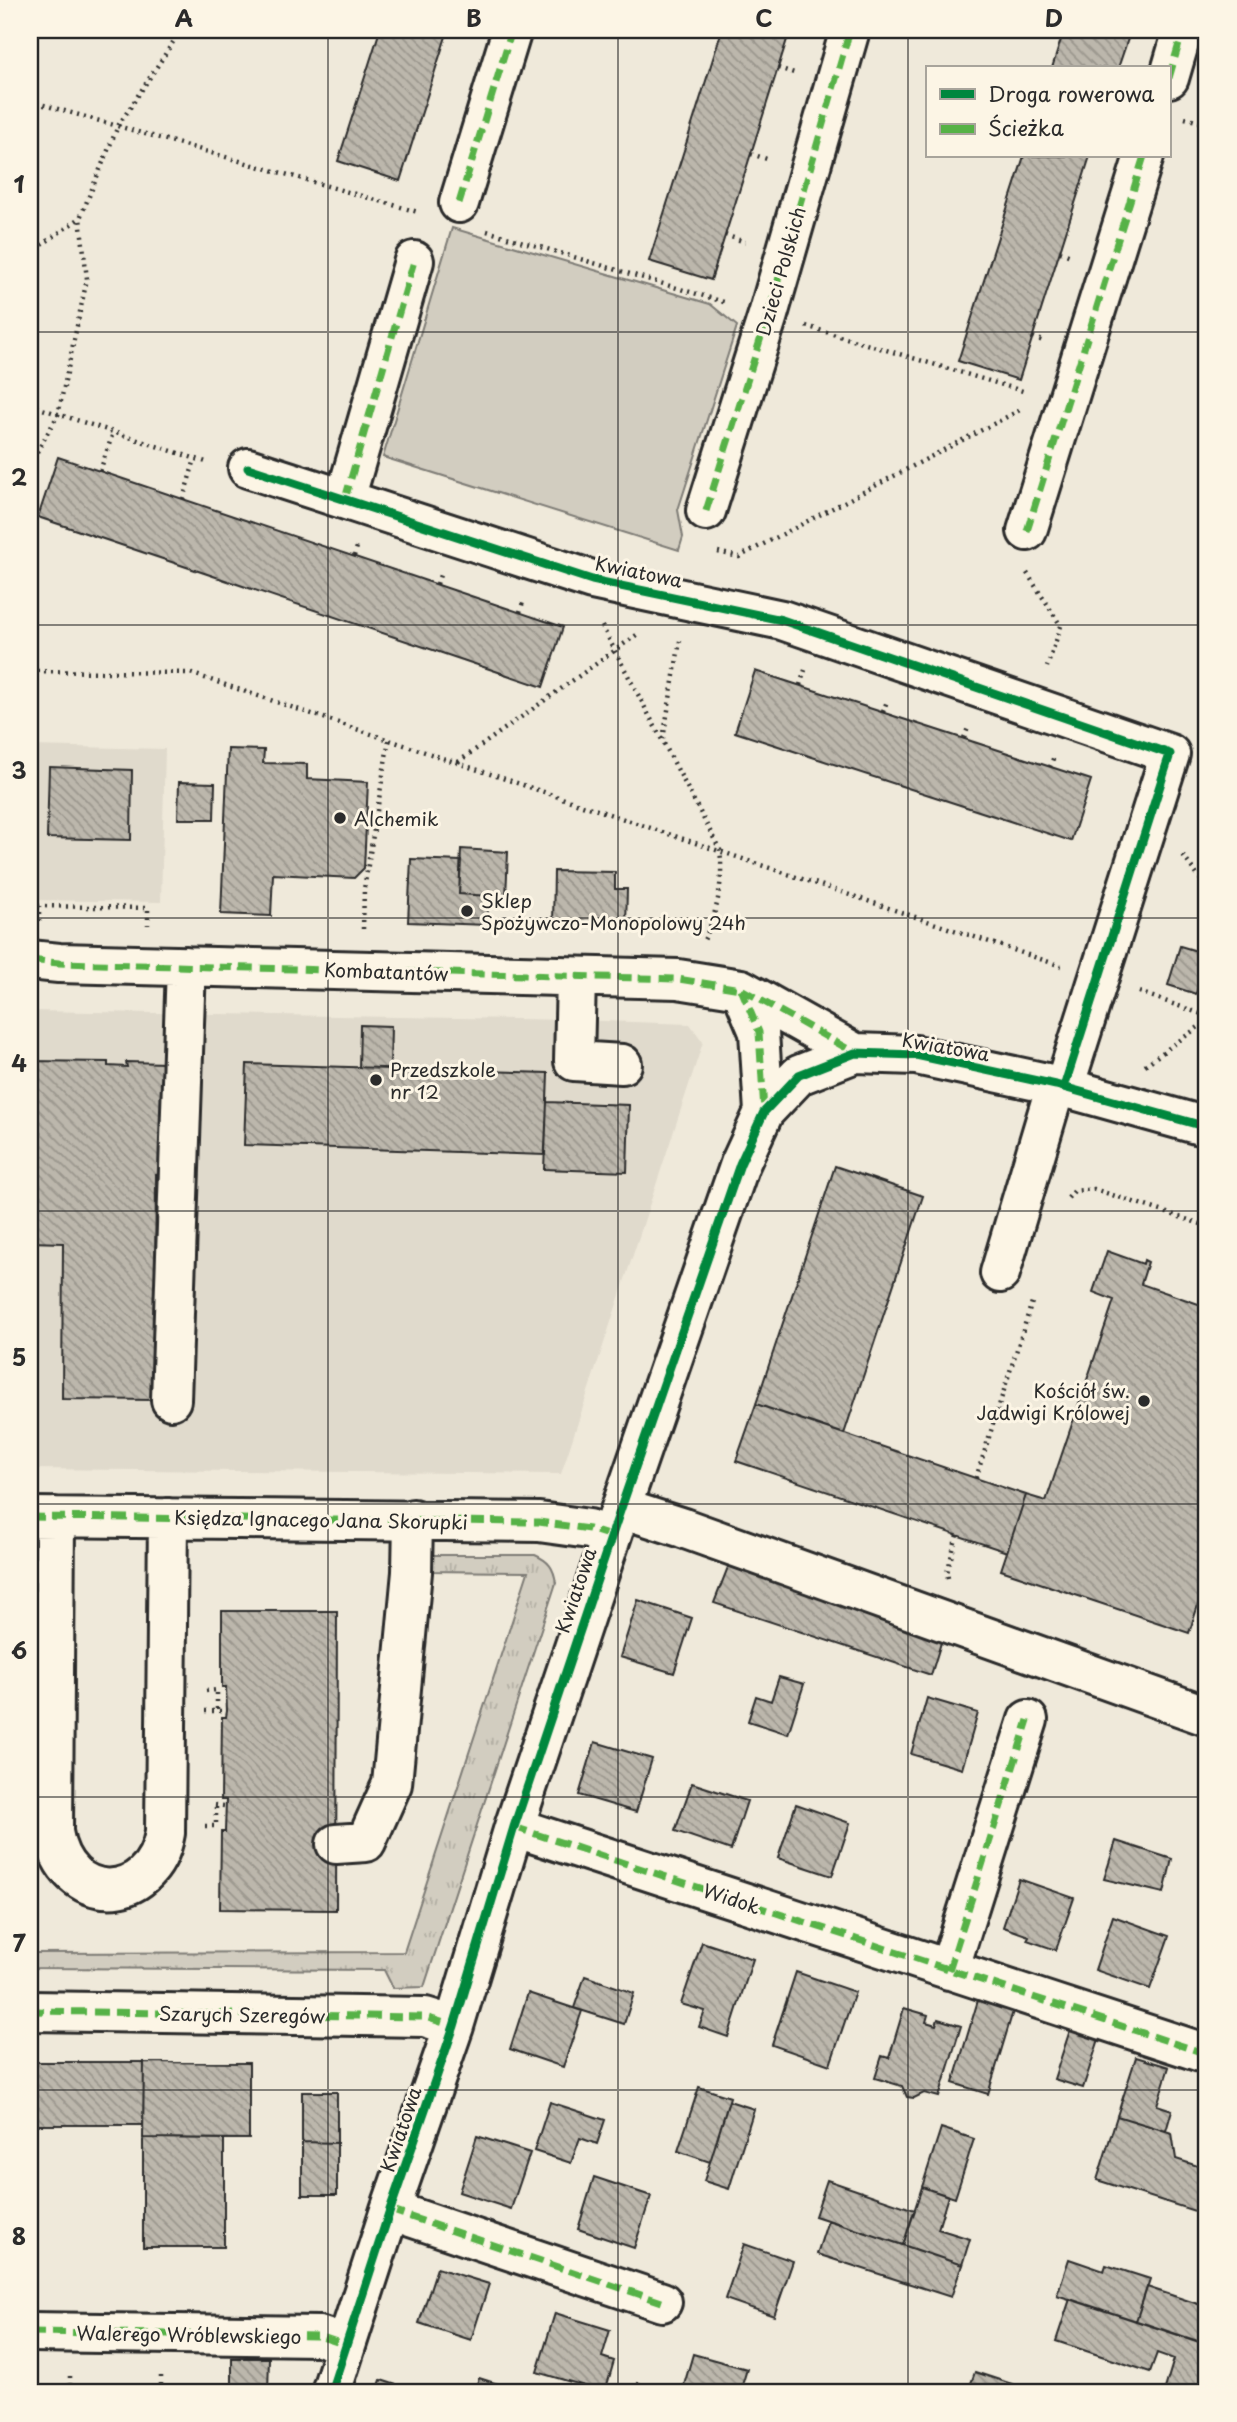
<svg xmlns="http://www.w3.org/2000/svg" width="1237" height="2422" font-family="'Playpen Sans',sans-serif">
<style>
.built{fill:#e0dacc}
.grass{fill:url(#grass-tufts);stroke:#7e7c76;stroke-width:2}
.pitch{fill:#d2cdc0;stroke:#7e7c76;stroke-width:2}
.building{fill:url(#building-back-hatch);stroke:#2b2b2b;stroke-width:2}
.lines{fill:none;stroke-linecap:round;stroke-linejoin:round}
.minor-casing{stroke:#2b2b2b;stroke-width:44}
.path{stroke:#2b2b2b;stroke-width:4.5;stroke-dasharray:2 5;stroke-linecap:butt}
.minor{stroke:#fcf5e5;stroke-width:38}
.quiet{stroke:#56b246;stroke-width:7;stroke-dasharray:14 7;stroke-linecap:butt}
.cycleway-casing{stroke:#fcf5e5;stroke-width:13}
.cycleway{stroke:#00873e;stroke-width:9}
.grid{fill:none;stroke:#2b2b2b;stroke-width:2;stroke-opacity:0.55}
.poi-dot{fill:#2b2b2b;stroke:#fcf5e5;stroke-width:2.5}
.labels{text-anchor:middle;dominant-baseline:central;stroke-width:6;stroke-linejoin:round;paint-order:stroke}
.street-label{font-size:19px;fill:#2b2b2b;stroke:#fcf5e5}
.poi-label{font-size:19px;fill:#2b2b2b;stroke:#fcf5e5;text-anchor:start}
.neatline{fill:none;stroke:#2b2b2b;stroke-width:2.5}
.grid-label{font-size:23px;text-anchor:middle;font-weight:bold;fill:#2b2b2b}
</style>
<defs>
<pattern id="grass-tufts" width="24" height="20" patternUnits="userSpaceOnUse" patternTransform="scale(1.75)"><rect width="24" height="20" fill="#d2cdc0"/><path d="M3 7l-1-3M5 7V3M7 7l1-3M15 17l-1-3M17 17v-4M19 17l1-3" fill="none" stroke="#b4b0a5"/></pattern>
<pattern id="building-back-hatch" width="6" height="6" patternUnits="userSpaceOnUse" patternTransform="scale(1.75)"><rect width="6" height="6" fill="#bcb7ac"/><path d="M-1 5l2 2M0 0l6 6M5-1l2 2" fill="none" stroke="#99958c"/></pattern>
</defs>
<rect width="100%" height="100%" fill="#efe9da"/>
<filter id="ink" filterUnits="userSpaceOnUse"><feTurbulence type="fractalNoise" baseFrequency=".0143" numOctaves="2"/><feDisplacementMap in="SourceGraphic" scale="14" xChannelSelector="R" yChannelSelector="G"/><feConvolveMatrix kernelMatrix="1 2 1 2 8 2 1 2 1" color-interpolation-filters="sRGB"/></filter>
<g filter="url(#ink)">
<path class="built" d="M 30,746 L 165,749 L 161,902 L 30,900 Z
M 30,1011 L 575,1020 L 690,1024 L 703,1042 L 561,1474 L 30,1469 Z"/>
<path class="grass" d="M 430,1555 L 535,1555 C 549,1561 554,1568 556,1583 L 424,1987 L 393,1988 L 384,1970 L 30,1968 L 30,1953 L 404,1952 L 528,1572 L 429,1571 Z"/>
<path class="pitch" d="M 452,228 L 710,304 L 737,326 L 678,510 L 683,537 L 679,550 L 383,457 Z"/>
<path class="building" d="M 380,30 L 448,30 L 400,181 L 338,161 Z
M 722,30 L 790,30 L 711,280 L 649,261 Z
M 1064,30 L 1131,30 L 1118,68 L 1052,68 Z
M 1024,156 L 1090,156 L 1019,380 L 958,361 Z
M 58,457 L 563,627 L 543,687 L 38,517 Z
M 755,671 L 1091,780 L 1071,841 L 735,732 Z
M 228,749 L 264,750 L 263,763 L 307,764 L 307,779 L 368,782 L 364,868 L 354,878 L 273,874 L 271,916 L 221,914 Z
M 49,767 L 132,770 L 131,840 L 47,838 Z
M 179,782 L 215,783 L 214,819 L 178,819 Z
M 461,849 L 508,852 L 506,897 L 459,894 Z
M 411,859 L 461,861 L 459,894 L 489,896 L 487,925 L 408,922 Z
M 554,871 L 615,872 L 615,889 L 627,889 L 626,926 L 553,925 Z
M 1180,946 L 1207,954 L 1196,994 L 1168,985 Z
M 360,1025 L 391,1026 L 390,1069 L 359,1068 Z
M 30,1061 L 108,1062 L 108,1066 L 127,1067 L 126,1062 L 167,1063 L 166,1174 L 156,1175 L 154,1400 L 62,1399 L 63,1243 L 30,1242 Z
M 247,1064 L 548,1073 L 545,1155 L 244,1145 Z
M 547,1102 L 629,1105 L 627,1172 L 544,1169 Z
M 835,1166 L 923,1196 L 844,1434 L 756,1404 Z
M 1107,1251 L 1143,1264 L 1144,1260 L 1148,1262 L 1141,1284 L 1207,1307 L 1207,1598 L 1201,1596 L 1189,1633 L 1001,1570 L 1026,1495 L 1046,1501 L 1114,1300 L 1093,1292 Z
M 756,1404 L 1026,1495 L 1007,1552 L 736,1461 Z
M 730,1562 L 944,1633 L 931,1675 L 714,1603 Z
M 638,1600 L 692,1618 L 674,1673 L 620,1657 Z
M 222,1611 L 337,1611 L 336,1910 L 220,1909 L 221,1832 L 225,1832 L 226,1800 L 221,1800 L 222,1717 L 226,1717 L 227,1711 L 226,1687 L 222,1687 Z
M 779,1677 L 804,1684 L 788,1734 L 748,1721 L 756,1696 L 771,1701 Z
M 927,1698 L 978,1713 L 962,1769 L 911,1754 Z
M 595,1742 L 652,1759 L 636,1812 L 579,1795 Z
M 692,1783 L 747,1801 L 731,1850 L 675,1831 Z
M 796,1804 L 850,1823 L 832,1876 L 778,1858 Z
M 1116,1841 L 1172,1859 L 1164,1893 L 1104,1879 Z
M 1019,1879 L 1074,1898 L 1056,1950 L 1027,1940 L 1029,1936 L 1003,1927 Z
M 1113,1916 L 1169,1936 L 1150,1989 L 1095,1970 Z
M 702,1942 L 753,1959 L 728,2037 L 699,2027 L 705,2011 L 681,2004 Z
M 796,1972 L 855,1992 L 830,2065 L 772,2045 Z
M 585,1976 L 634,1993 L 624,2024 L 574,2008 Z
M 528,1993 L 582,2011 L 563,2067 L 510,2049 Z
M 979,1997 L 1014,2008 L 988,2094 L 953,2083 Z
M 904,2008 L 928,2015 L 926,2022 L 936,2025 L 938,2019 L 961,2026 L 939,2097 L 924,2093 L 914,2098 L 907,2097 L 902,2086 L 875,2078 L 882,2056 L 889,2058 Z
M 1071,2027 L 1100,2036 L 1083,2088 L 1054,2079 Z
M 1136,2057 L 1169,2067 L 1157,2105 L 1172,2110 L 1166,2131 L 1117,2116 Z
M 30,2062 L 144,2062 L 143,2125 L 30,2125 Z
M 144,2062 L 249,2063 L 249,2139 L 143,2138 Z
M 699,2087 L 730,2097 L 710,2162 L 678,2151 Z
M 302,2092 L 337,2092 L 337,2143 L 302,2142 Z
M 729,2101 L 754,2109 L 729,2189 L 704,2181 Z
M 550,2102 L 605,2120 L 597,2144 L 580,2138 L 571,2163 L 534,2151 Z
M 1117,2116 L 1172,2133 L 1176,2159 L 1207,2169 L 1207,2215 L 1097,2180 Z
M 941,2128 L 974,2139 L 955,2198 L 922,2187 Z
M 477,2136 L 530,2153 L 511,2209 L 459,2192 Z
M 143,2138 L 224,2139 L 224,2247 L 143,2247 Z
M 302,2142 L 337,2143 L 337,2195 L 302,2195 Z
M 594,2177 L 651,2196 L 634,2248 L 578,2229 Z
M 827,2180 L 915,2210 L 903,2245 L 815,2216 Z
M 922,2187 L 948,2196 L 938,2229 L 970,2239 L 962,2265 L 903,2245 Z
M 828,2220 L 962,2265 L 951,2297 L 817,2254 Z
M 744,2244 L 793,2261 L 774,2316 L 725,2299 Z
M 1069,2259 L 1104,2271 L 1106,2265 L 1150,2279 L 1136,2321 L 1057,2295 Z
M 437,2268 L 489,2284 L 471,2340 L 419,2323 Z
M 1147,2287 L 1207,2307 L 1207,2317 L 1199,2342 L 1136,2321 Z
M 1070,2299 L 1207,2344 L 1207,2392 L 1164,2392 L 1174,2359 L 1157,2353 L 1150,2372 L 1056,2341 Z
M 555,2313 L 610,2330 L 602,2357 L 614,2361 L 605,2392 L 537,2372 Z
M 1207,2317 L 1207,2344 L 1199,2342 Z
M 693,2354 L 747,2369 L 740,2392 L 682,2392 Z
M 232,2358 L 269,2358 L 268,2392 L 232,2392 Z
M 975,2372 L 1027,2389 L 1026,2392 L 968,2392 Z
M 479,2378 L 501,2385 L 520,2392 L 474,2392 Z
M 381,2380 L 418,2392 L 377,2392 Z
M 638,2383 L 661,2390 L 660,2392 L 635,2392 Z"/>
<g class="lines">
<g class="minor-casing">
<path id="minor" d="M 1169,78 L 1183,30
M 459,203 L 512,30
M 248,468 L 592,580 L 782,620 L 1170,754 L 1064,1087
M 345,499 L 414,261
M 706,511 L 768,315 L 850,30
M 1027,531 L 1144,156
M 30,960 L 59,963 L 678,979 L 741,989 L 855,1053
M 576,977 L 574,1061 L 622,1064
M 741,989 L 759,1032 L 764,1112
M 1000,1273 L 1056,1085
M 171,1400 L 186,966
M 621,1508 L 683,1528 L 1207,1716
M 31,1517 L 539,1522 L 589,1529 L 611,1536
M 55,1517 L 53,1832 C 65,1907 152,1907 165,1833 L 168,1518
M 514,1827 L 1207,2054
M 336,1844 L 366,1842 L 392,1784 L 412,1572 L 413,1519
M 949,1970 L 1028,1720
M 30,2011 L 425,2017 L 454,2026
M 390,2210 L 662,2302
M 30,2332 L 319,2336 L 346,2345
M 331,2392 L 390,2210 L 454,2026 L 514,1827 L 621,1508 L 740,1164 L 764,1112 L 799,1075 L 855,1053 L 916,1055 L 1056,1085 L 1207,1127"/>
</g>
<path class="path" d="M 778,68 L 794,73
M 30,101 L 418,212
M 1185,118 L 1207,124
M 751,154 L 770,160
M 487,231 L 727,303
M 725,235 L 745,242
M 1060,252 L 1071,256
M 30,253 L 80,218
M 806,326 L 1026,392
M 1033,337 L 1043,341
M 30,405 L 209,463
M 30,464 L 58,415 L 87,279 L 80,218 L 118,126 L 181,30
M 100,471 L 113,433
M 183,499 L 195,459
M 718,552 L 739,557 L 1020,410
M 354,556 L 357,547
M 1027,573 L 1061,626 L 1047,667
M 437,584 L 440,575
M 520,612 L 523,602
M 602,626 L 720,850 C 724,880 717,915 703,942
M 30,671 L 190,673 L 1061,966
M 800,685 L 805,670
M 883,712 L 887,701
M 964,738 L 968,728
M 663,739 L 680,641
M 458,762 L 638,634
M 1050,767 L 1054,756
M 1183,856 L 1207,888
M 39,921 L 39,906 L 148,908 L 148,925
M 363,929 L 364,889 L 389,739
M 1139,992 L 1207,1016
M 1145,1065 L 1207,1021
M 1068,1198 L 1074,1191 L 1094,1189 L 1207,1226
M 976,1478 L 1032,1302
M 948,1578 L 947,1573 L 957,1535
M 206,1691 L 217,1690 L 217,1711
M 205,1711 L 227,1711
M 215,1805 L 225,1806
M 205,1826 L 216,1826 L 216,1805
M 70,2392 L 70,2374
M 161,2392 L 161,2374"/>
<use href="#minor" class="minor"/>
<path class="quiet" d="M 1169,78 L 1183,30
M 459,203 L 512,30
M 345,499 L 414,261
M 706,511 L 768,315 L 850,30
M 1027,531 L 1144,156
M 30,960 L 59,963 L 678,979 L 741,989 L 855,1053
M 741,989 L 759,1032 L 764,1111
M 30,1517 L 539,1522 L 589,1529 L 611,1536
M 514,1827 L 1207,2054
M 949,1970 L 1028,1720
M 30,2011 L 425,2017 L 454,2026
M 390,2210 L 662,2302
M 30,2332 L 319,2336 L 346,2345"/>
<g class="cycleway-casing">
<path id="cycleway" d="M 248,468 L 592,580 L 782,620 L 1170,754 L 1064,1087
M 331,2392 L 390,2210 L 454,2026 L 514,1827 L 621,1508 L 740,1164 L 764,1112 L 799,1075 L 855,1053 L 916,1055 L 1056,1085 L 1207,1127"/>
</g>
<use href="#cycleway" class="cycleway"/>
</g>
</g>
<path class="grid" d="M 328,30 L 328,2392M 618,30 L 618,2392M 908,30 L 908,2392M 30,332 L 1207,332M 30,625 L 1207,625M 30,918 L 1207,918M 30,1211 L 1207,1211M 30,1504 L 1207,1504M 30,1797 L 1207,1797M 30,2090 L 1207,2090"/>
<g class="poi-dot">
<circle cx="340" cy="818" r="7"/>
<circle cx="467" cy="911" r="7"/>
<circle cx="376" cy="1080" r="7"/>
<circle cx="1144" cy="1401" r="7"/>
</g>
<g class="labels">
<g class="street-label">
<text transform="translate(780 271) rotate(-74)">Dzieci Polskich</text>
<text transform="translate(639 571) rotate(12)">Kwiatowa</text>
<text transform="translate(386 971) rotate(2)">Kombatantów</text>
<text transform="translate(946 1046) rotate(10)">Kwiatowa</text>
<text transform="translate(321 1519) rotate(1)">Księdza Ignacego Jana Skorupki</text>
<text transform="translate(575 1590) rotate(-71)">Kwiatowa</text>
<text transform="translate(732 1898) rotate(18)">Widok</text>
<text transform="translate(242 2014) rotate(1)">Szarych Szeregów</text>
<text transform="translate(400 2129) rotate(-71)">Kwiatowa</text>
<text transform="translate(189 2334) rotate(1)">Walerego Wróblewskiego</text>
</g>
<g class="poi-label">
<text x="354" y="818">Alchemik</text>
<text x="481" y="900">Sklep<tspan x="481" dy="22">Spożywczo-Monopolowy 24h</tspan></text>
<text x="390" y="1069">Przedszkole<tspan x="390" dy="22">nr 12</tspan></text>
<text x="1130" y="1390" text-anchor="end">Kościół św.<tspan x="1130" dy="22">Jadwigi Królowej</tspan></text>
</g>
</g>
<rect width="1237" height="2422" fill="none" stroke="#fcf5e5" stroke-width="77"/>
<rect x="926" y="66" width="245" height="91" fill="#fcf5e5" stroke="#a8a49b" stroke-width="2"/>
<rect x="940" y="89" width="35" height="10" fill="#00873e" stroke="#a8a49b" stroke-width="2"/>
<text x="988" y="102" font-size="21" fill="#2b2b2b">Droga rowerowa</text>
<rect x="940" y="124" width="35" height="10" fill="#56b246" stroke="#a8a49b" stroke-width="2"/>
<text x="988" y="136" font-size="21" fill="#2b2b2b">Ścieżka</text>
<rect x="38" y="38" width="1160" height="2346" class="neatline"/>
<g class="grid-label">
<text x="184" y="27">A</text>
<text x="474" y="27">B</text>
<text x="764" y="27">C</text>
<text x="1054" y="27">D</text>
<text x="19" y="193">1</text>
<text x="19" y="486">2</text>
<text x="19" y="779">3</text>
<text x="19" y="1072">4</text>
<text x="19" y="1366">5</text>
<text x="19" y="1659">6</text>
<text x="19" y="1952">7</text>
<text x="19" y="2245">8</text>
</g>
</svg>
